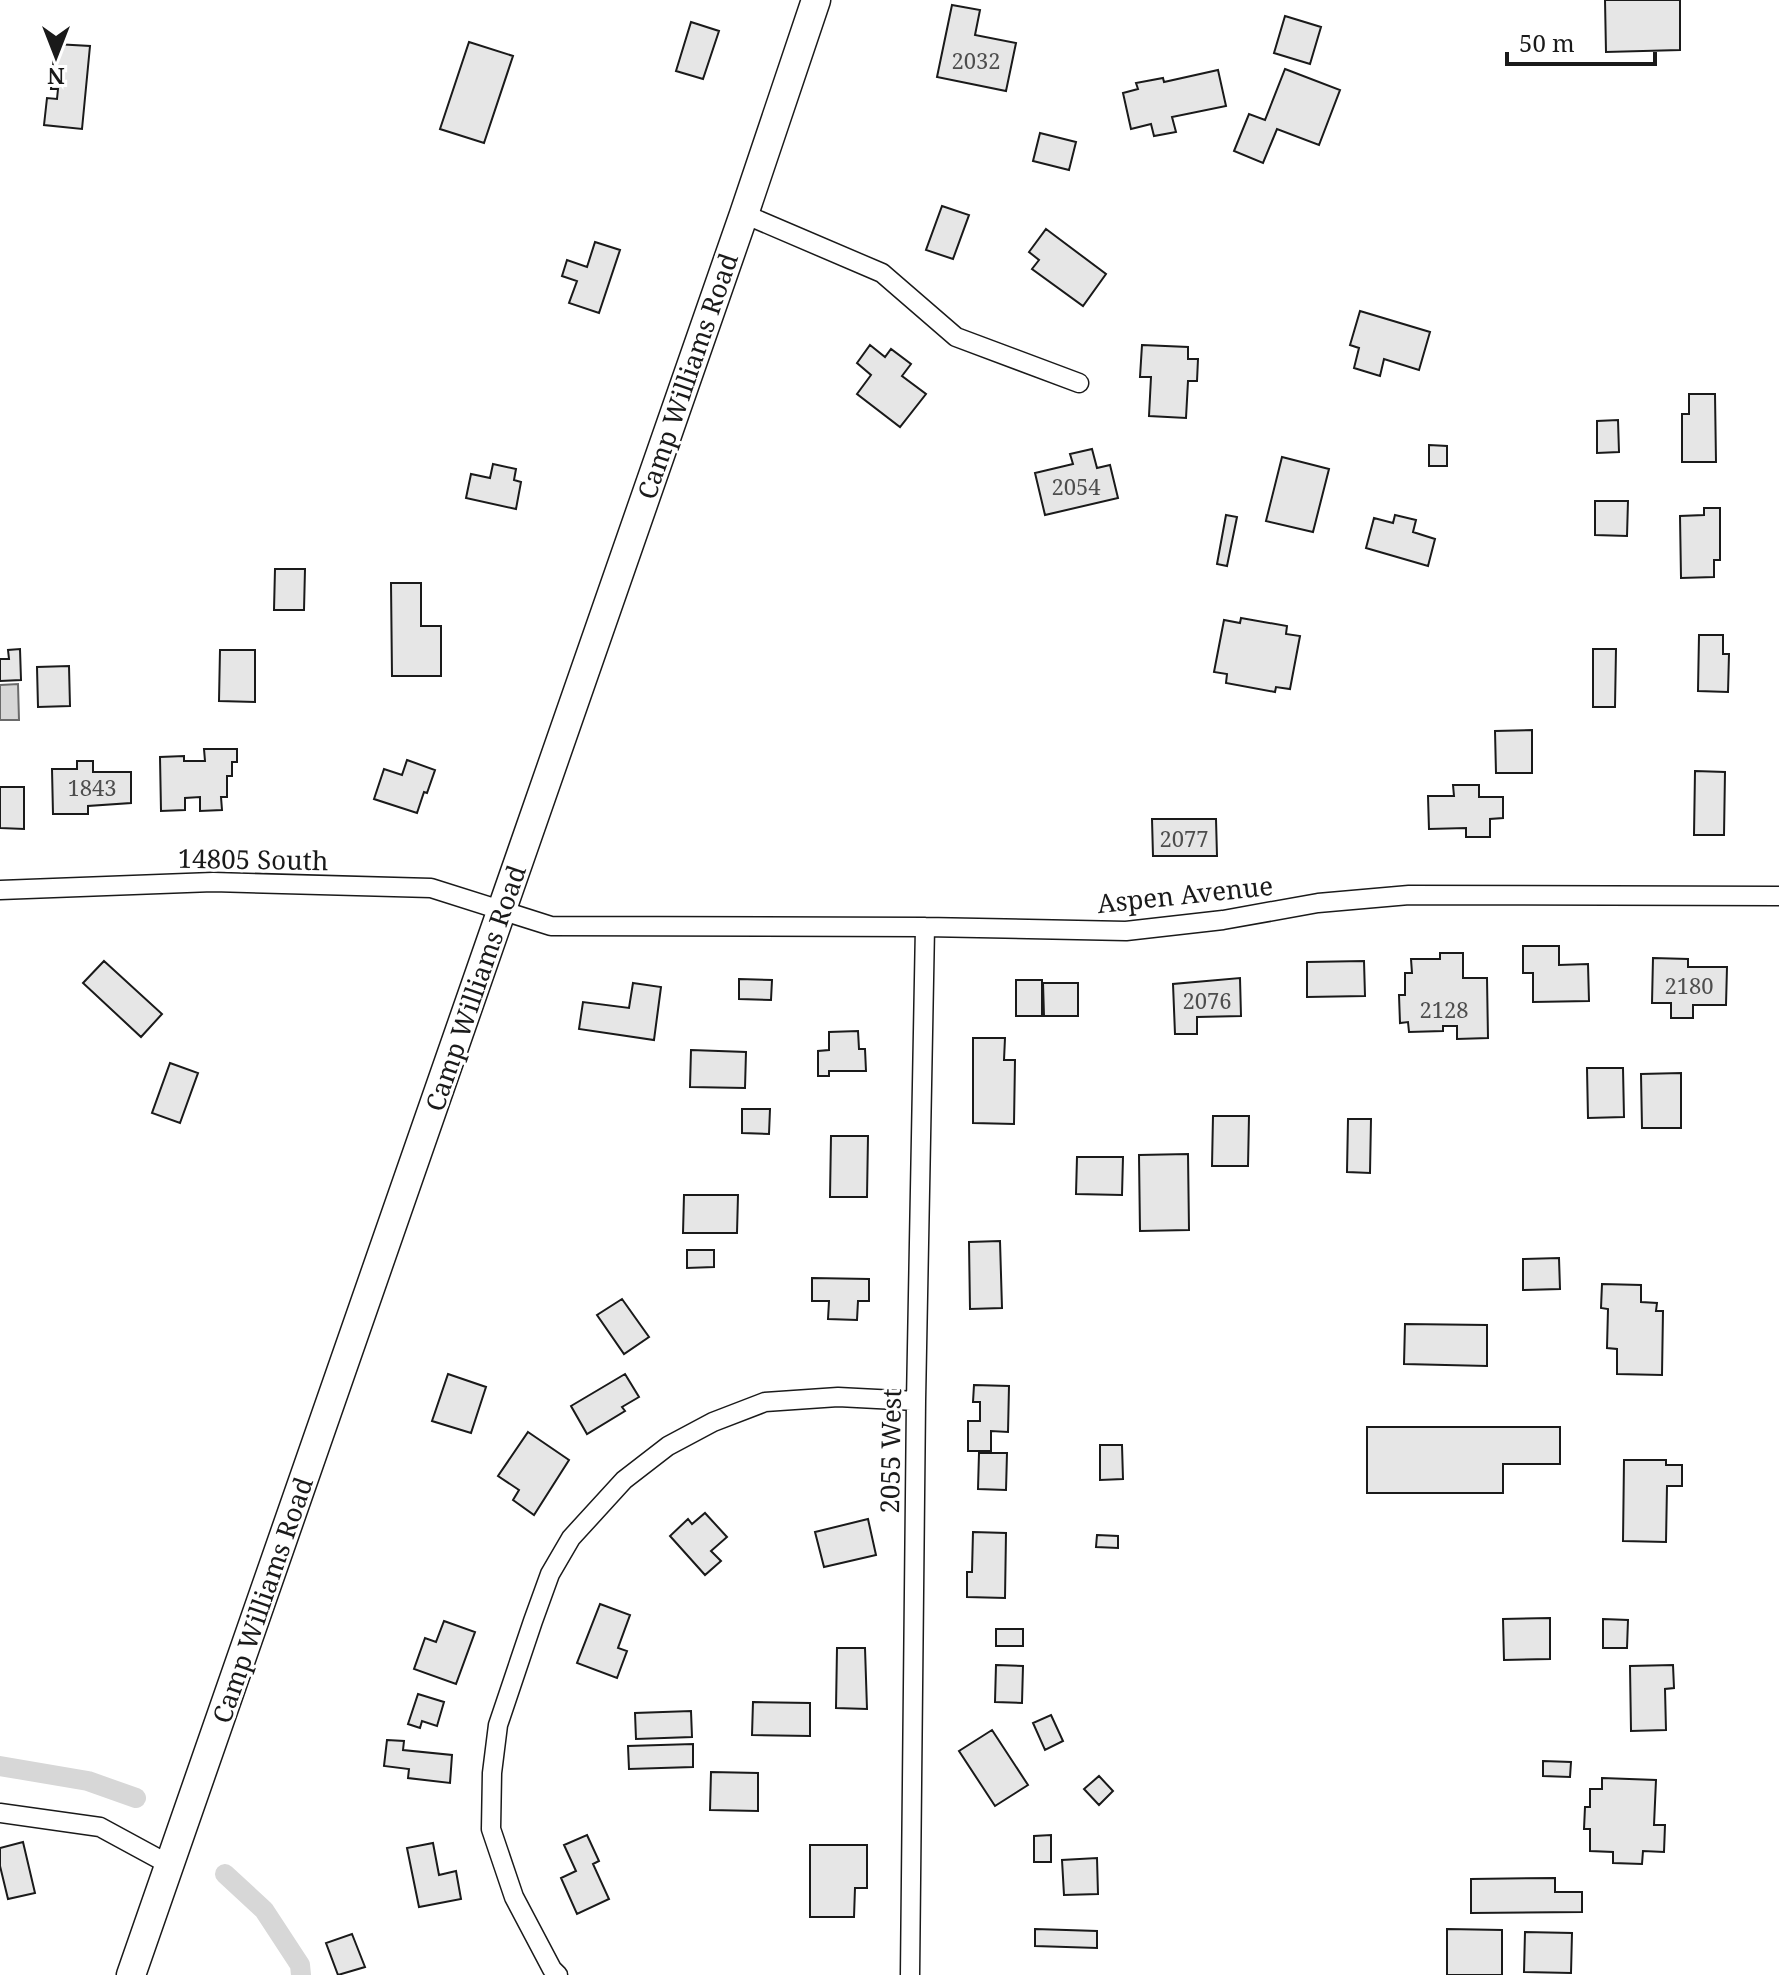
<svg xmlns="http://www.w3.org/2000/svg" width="1779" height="1975" font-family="'Noto Serif',serif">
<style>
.water{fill:#d7d7d7;stroke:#6a6a6a;stroke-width:2}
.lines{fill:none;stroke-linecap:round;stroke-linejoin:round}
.canal{stroke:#d7d7d7;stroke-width:20}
.building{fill:#e6e6e6;stroke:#1a1a1a;stroke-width:2}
.minor-casing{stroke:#1a1a1a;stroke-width:21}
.primary-casing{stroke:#1a1a1a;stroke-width:31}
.minor{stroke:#fff;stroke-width:18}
.primary{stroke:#fff;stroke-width:28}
.labels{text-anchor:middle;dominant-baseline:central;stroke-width:6;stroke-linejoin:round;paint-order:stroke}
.number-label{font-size:22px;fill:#4d4d4d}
.street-label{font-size:26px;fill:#1a1a1a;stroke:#fff}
</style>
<rect width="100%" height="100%" fill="#fff"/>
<path class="water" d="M 18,684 L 19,720 L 0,720 L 0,685 Z"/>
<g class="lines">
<path class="canal" d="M 0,1766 L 88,1781 L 136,1798
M 225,1874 L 264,1910 L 300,1965 L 301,1975"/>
</g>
<path class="building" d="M 1605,0 L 1680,0 L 1680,50 L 1606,52 Z
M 952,5 L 980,10 L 975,35 L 1016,43 L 1006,91 L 937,77 Z
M 1285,16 L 1321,27 L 1310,64 L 1274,53 Z
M 691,22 L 719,31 L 703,79 L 676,71 Z
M 469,42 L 513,56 L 484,143 L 440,129 Z
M 55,44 L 90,46 L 82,129 L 44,125 L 47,98 L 57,99 L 58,89 L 51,89 Z
M 1285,69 L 1340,90 L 1319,145 L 1277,129 L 1263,163 L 1234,151 L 1249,114 L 1265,120 Z
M 1218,70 L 1226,106 L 1172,117 L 1176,132 L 1154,136 L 1151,124 L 1131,129 L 1123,93 L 1138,89 L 1136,83 L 1163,78 L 1164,82 Z
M 1040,133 L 1076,142 L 1069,170 L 1033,161 Z
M 942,206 L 969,215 L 953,259 L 926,250 Z
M 1046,229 L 1106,274 L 1083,306 L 1032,269 L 1039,260 L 1029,252 Z
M 595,242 L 620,250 L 599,313 L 569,303 L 577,281 L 562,276 L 567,260 L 587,267 Z
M 1360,311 L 1430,332 L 1419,370 L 1384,359 L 1380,376 L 1354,368 L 1359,348 L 1350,345 Z
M 870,345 L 885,357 L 891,349 L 911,364 L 902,376 L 926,394 L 900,427 L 857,394 L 871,375 L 857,363 Z
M 1142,345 L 1188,347 L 1188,359 L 1198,359 L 1197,381 L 1188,381 L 1186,418 L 1149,416 L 1151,377 L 1140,377 Z
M 1689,394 L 1715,394 L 1716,462 L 1682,462 L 1682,414 L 1689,414 Z
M 1618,420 L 1619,452 L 1597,453 L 1597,421 Z
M 1429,445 L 1447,446 L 1447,466 L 1429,466 Z
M 1092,449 L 1097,468 L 1110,465 L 1118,498 L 1045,515 L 1035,473 L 1073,464 L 1070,454 Z
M 1282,457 L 1329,469 L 1313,532 L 1266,521 Z
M 493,464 L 516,469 L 514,480 L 521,482 L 516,509 L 466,498 L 471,474 L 490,478 Z
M 1595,501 L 1628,501 L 1627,536 L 1595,535 Z
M 1704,508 L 1720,508 L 1720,560 L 1714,560 L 1714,577 L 1681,578 L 1680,516 L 1704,515 Z
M 1226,515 L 1237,517 L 1227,566 L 1217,564 Z
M 1395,515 L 1416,520 L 1413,532 L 1435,539 L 1428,566 L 1366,548 L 1374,518 L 1393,523 Z
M 275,569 L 305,569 L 304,610 L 274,610 Z
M 391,583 L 421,583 L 421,626 L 441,626 L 441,676 L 392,676 Z
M 1241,618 L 1287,626 L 1286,634 L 1300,636 L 1290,689 L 1276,687 L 1275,692 L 1226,683 L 1227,674 L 1214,672 L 1224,620 L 1240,623 Z
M 1699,635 L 1723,635 L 1723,654 L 1729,654 L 1728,692 L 1698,691 Z
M 20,649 L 21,680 L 0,681 L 0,659 L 9,659 L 8,650 Z
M 1593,649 L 1616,649 L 1615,707 L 1593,707 Z
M 220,650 L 255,650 L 255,702 L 219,701 Z
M 69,666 L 70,706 L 38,707 L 37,667 Z
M 1532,730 L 1532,773 L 1496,773 L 1495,731 Z
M 204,749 L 237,749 L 237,762 L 232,762 L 232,776 L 227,776 L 227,797 L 221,797 L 222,810 L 200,811 L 200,797 L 185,798 L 185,810 L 161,811 L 160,757 L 184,756 L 184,761 L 205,761 Z
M 407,760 L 435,770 L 427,793 L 424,792 L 417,813 L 374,799 L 384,769 L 402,775 Z
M 77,761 L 93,761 L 93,772 L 131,772 L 131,803 L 88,806 L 88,814 L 53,814 L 52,769 L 77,769 Z
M 1695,771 L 1725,772 L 1724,835 L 1694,835 Z
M 1453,785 L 1479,785 L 1479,797 L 1503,797 L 1503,818 L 1490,819 L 1490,837 L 1466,837 L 1466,828 L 1429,829 L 1428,796 L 1454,796 Z
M 0,787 L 24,787 L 24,829 L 0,828 Z
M 1152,819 L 1216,819 L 1217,856 L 1153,856 Z
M 1523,946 L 1559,946 L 1559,965 L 1588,964 L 1589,1001 L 1533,1002 L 1533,973 L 1523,973 Z
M 1440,953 L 1463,953 L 1463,978 L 1487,978 L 1488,1038 L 1457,1039 L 1457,1026 L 1443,1026 L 1443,1031 L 1409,1032 L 1408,1022 L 1400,1023 L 1399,995 L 1405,995 L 1405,973 L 1412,973 L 1411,959 L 1440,959 Z
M 1653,958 L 1688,959 L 1688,967 L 1727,967 L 1726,1005 L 1693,1005 L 1693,1018 L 1671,1018 L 1671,1003 L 1652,1003 Z
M 104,961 L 162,1014 L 141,1037 L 83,983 Z
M 1364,961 L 1365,996 L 1307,997 L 1307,962 Z
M 1240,978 L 1241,1016 L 1197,1017 L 1197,1034 L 1175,1034 L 1173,984 Z
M 739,979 L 772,980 L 771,1000 L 739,999 Z
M 1016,980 L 1042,980 L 1042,1016 L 1016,1016 Z
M 633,983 L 661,987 L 654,1040 L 579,1029 L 583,1002 L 629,1008 Z
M 1043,983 L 1078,983 L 1078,1016 L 1044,1016 Z
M 858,1031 L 859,1049 L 865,1049 L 866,1071 L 829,1071 L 829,1076 L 818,1076 L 818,1051 L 829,1050 L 829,1032 Z
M 973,1038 L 1005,1038 L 1004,1060 L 1015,1060 L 1014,1124 L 973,1123 Z
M 691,1050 L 746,1052 L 745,1088 L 690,1087 Z
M 170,1063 L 198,1073 L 180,1123 L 152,1113 Z
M 1587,1068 L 1623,1068 L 1624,1117 L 1588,1118 Z
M 1681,1073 L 1681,1128 L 1642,1128 L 1641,1074 Z
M 742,1109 L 770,1109 L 769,1134 L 742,1133 Z
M 1213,1116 L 1249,1116 L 1248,1166 L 1212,1166 Z
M 1348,1119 L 1371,1119 L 1370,1173 L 1347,1172 Z
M 831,1136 L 868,1136 L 867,1197 L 830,1197 Z
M 1188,1154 L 1189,1230 L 1140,1231 L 1139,1155 Z
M 1077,1157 L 1123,1157 L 1122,1195 L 1076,1194 Z
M 684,1195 L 738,1195 L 737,1233 L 683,1233 Z
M 1000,1241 L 1002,1308 L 970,1309 L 969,1242 Z
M 687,1250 L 714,1250 L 714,1267 L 687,1268 Z
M 1559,1258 L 1560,1289 L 1523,1290 L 1523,1259 Z
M 812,1278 L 869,1279 L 869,1301 L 858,1301 L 857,1320 L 828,1319 L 829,1301 L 812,1301 Z
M 1602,1284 L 1641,1285 L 1641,1302 L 1657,1303 L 1656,1311 L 1663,1311 L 1662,1375 L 1617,1374 L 1617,1349 L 1607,1348 L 1608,1309 L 1601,1308 Z
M 622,1299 L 649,1337 L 624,1354 L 597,1315 Z
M 1405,1324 L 1487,1325 L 1487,1366 L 1404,1364 Z
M 448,1374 L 486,1387 L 471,1433 L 432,1421 Z
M 625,1374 L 639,1397 L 622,1407 L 625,1411 L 587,1434 L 571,1406 Z
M 974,1385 L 1009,1386 L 1008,1432 L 991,1431 L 991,1451 L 968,1451 L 968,1421 L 980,1421 L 980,1402 L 973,1402 Z
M 1367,1427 L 1560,1427 L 1560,1464 L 1503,1464 L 1503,1493 L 1367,1493 Z
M 528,1432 L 569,1460 L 534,1515 L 513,1500 L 519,1490 L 498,1476 Z
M 1100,1445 L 1122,1445 L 1123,1479 L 1100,1480 Z
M 979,1453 L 1007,1453 L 1006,1490 L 978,1489 Z
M 1624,1460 L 1666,1460 L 1666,1465 L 1682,1465 L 1682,1486 L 1667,1486 L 1666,1542 L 1623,1541 Z
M 705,1513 L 727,1537 L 711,1551 L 721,1561 L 705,1575 L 670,1536 L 688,1519 L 692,1524 Z
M 868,1519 L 876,1555 L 824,1567 L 815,1532 Z
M 973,1532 L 1006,1533 L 1005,1598 L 967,1597 L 967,1572 L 972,1572 Z
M 1097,1535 L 1118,1536 L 1118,1548 L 1096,1547 Z
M 600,1604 L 630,1615 L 618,1648 L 627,1651 L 617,1678 L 577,1663 Z
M 1550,1618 L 1550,1659 L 1504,1660 L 1503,1619 Z
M 1603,1619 L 1628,1620 L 1627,1648 L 1603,1648 Z
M 444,1621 L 475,1632 L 456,1684 L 414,1669 L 425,1638 L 436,1642 Z
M 996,1629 L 1023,1629 L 1023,1646 L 996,1646 Z
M 837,1648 L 865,1648 L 867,1709 L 836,1708 Z
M 996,1665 L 1023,1666 L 1022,1703 L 995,1702 Z
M 1673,1665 L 1674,1688 L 1665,1689 L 1666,1730 L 1631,1731 L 1630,1666 Z
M 418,1694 L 444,1702 L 437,1726 L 422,1721 L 420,1728 L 408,1724 Z
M 753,1702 L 810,1703 L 810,1736 L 752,1735 Z
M 691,1711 L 692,1737 L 636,1739 L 635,1713 Z
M 1051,1715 L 1063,1741 L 1045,1750 L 1033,1723 Z
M 992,1730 L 1028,1785 L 995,1806 L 959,1751 Z
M 387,1740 L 404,1741 L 403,1750 L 452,1755 L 450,1783 L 408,1778 L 409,1769 L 384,1766 Z
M 693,1744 L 693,1767 L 629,1769 L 628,1746 Z
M 1543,1761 L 1571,1762 L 1570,1777 L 1543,1776 Z
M 711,1772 L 758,1773 L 758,1811 L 710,1810 Z
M 1099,1776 L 1113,1791 L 1099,1805 L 1084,1789 Z
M 1602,1778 L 1656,1780 L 1654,1825 L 1665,1825 L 1664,1852 L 1643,1851 L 1642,1864 L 1613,1863 L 1613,1852 L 1590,1851 L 1590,1829 L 1584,1829 L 1585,1807 L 1590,1807 L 1590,1789 L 1602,1789 Z
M 587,1835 L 599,1861 L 593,1864 L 609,1899 L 577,1914 L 561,1878 L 576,1871 L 564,1845 Z
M 1051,1835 L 1051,1862 L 1034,1862 L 1034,1836 Z
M 23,1842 L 35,1893 L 8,1899 L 0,1866 L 0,1848 Z
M 433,1843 L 439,1875 L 456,1871 L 461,1899 L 419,1907 L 407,1848 Z
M 810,1845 L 867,1845 L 867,1888 L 855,1888 L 854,1917 L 810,1917 Z
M 1097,1858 L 1098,1894 L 1064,1895 L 1062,1860 Z
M 1555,1878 L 1555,1892 L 1582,1892 L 1582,1912 L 1471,1913 L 1471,1879 Z
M 1035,1929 L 1097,1931 L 1097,1948 L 1035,1946 Z
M 1447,1929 L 1502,1930 L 1502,1975 L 1447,1975 Z
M 1525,1932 L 1572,1933 L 1571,1973 L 1524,1972 Z
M 352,1934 L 365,1967 L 338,1975 L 326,1943 Z"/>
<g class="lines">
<g class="minor-casing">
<path id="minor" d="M 744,214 L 882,273 L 956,337 L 1079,383
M 0,890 L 213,882 L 431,888 L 551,926 L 925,927 L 1126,931 L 1223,920 L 1318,903 L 1409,895 L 1779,896
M 0,1813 L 100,1827 L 170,1865
M 558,1975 L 552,1969 L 514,1897 L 491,1829 L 492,1773 L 498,1725 L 533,1621 L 550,1574 L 571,1538 L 624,1480 L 668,1446 L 713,1422 L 765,1402 L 838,1397 L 916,1401
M 910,1975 L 916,1401 L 925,927"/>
</g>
<g class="primary-casing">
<path id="primary" d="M 131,1975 L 744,214 L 816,0"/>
</g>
<use href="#minor" class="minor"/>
<use href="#primary" class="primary"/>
</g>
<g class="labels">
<g class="number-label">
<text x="976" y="60">2032</text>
<text x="1076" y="486">2054</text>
<text x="92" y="787">1843</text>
<text x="1184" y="838">2077</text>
<text x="1689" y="985">2180</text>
<text x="1207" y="1000">2076</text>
<text x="1444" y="1009">2128</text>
</g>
<g class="street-label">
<text transform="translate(687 376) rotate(-71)">Camp Williams Road</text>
<text transform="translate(253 859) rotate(1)">14805 South</text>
<text transform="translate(1185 894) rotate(-6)">Aspen Avenue</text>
<text transform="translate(475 988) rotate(-71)">Camp Williams Road</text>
<text transform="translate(890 1451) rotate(-89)">2055 West</text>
<text transform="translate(262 1600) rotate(-71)">Camp Williams Road</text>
</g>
</g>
<g transform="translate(56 56) rotate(180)" stroke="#ffffff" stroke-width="6" paint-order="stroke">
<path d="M0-6L14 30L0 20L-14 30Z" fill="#1a1a1a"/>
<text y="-12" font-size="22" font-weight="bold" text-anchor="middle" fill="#1a1a1a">N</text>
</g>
<path d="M1507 52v12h148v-12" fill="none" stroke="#1a1a1a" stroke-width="4"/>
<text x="1519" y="52" font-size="24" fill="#1a1a1a" stroke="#ffffff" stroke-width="6" paint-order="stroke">50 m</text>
</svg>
